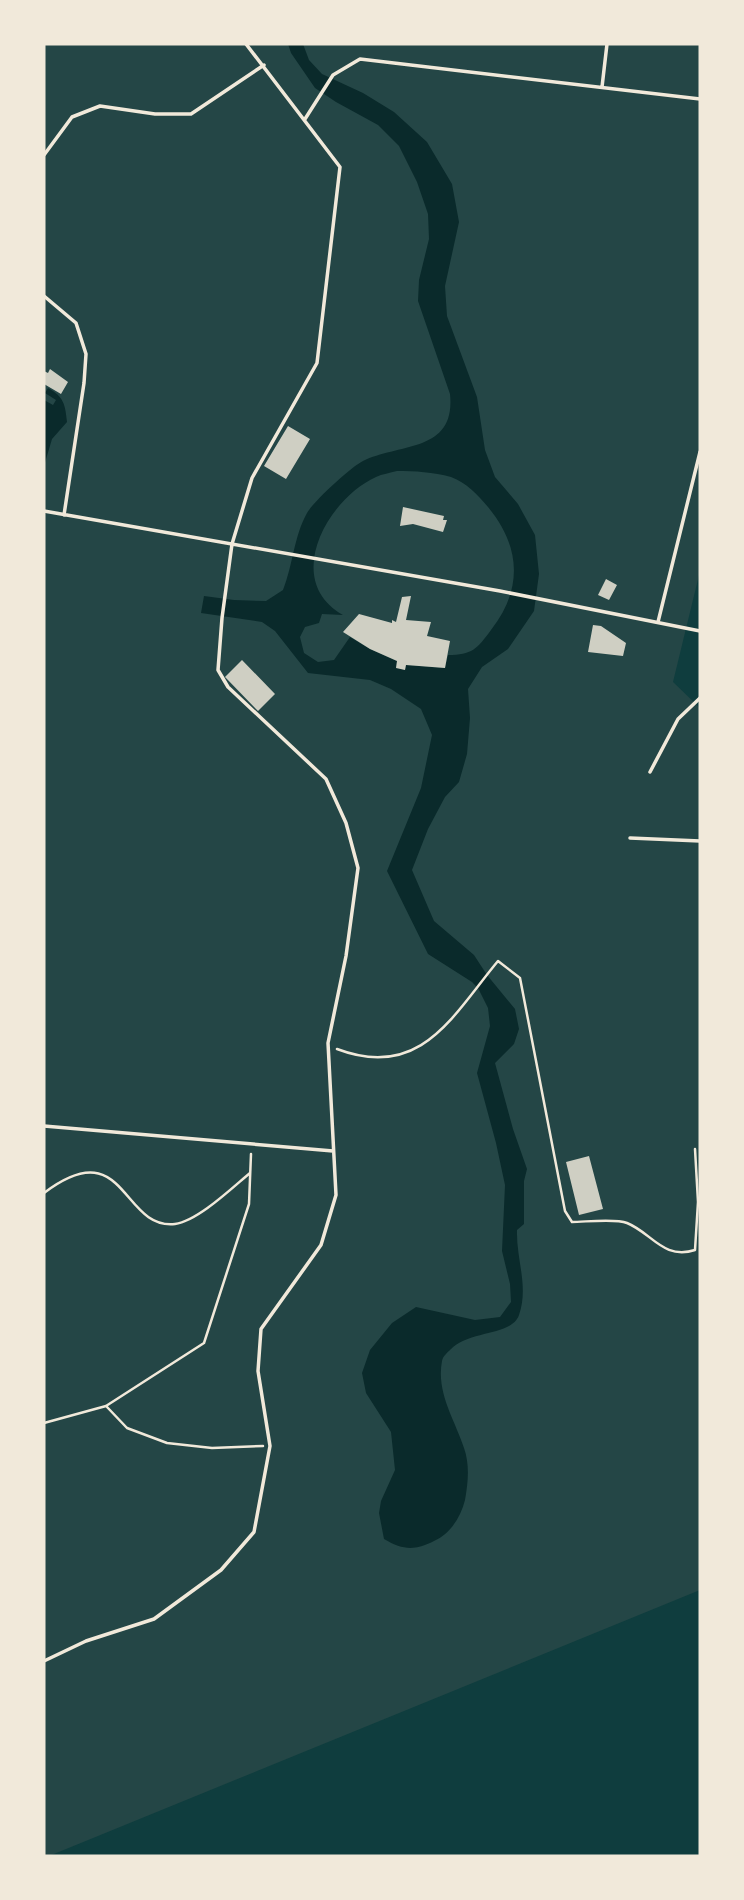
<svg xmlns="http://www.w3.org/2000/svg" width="744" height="1900" font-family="'Work Sans',sans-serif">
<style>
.green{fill:#244646}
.water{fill:#0a2a2b;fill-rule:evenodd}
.building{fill:#cfcfc3}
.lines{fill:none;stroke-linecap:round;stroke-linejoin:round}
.path{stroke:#f1e9da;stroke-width:2.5}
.service{stroke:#f1e9da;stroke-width:3.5}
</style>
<rect width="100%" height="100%" fill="#0f3d3e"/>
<path class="green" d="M 44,44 L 700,44 L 700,571 L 673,682 L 700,708 L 700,1590 L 49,1856 L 44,1856 Z"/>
<path class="water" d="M 288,44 L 303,44 L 309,60 L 322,74 L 363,93 L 394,112 L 427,142 L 452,184 L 459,222 L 445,286 L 447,316 L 477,397 L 485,450 L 495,477 L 518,504 L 535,535 L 539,574 L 534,611 L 508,649 L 482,667 L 468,689 L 470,718 L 467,754 L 459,782 L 445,797 L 428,829 L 412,870 L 434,921 L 474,955 L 487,975 L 515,1009 L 519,1029 L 514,1044 L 495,1063 L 513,1129 L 527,1169 L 524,1181 L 524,1224 L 517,1230 C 516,1259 529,1286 519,1315 C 512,1336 469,1330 451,1349 C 447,1353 443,1356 442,1361 C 436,1393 455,1420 464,1448 C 470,1465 468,1483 465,1500 C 461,1517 450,1534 434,1541 C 414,1551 403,1550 384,1539 L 379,1513 L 381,1501 L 395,1470 L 391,1432 L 366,1393 L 362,1373 L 370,1350 L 392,1323 L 416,1307 L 475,1320 L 500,1317 L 511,1302 L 510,1284 L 502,1251 L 505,1185 L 496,1143 L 477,1073 L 490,1026 L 488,1008 L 478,988 L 472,982 L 428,954 L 387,871 L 421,788 L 432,735 L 421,709 L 391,689 L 370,680 L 308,673 L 275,631 L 262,622 L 201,613 L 204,596 L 234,600 L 266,601 L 283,590 C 293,565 294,536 307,513 C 313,502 352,466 363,461 C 399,443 456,453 450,394 L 418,301 L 419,280 L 429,239 L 428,214 L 417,182 L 399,146 L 378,125 L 336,102 L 315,88 L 291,53 ZM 397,471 C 415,471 433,472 451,477 C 467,483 477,494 488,507 C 521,547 523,589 491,630 C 477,649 472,655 448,655 L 445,668 L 406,665 L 405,670 L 396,667 L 397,661 L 370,649 L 350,637 L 334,660 L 318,662 L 304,653 L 300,637 L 305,627 L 319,623 L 322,614 L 343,615 C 282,581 327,499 376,477 C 382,474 390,473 397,471 Z
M 48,388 C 64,397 65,404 67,422 L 52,439 L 44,466 L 44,400 L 53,405 L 56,400 L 45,393 Z"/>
<path class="building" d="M 50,369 L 68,382 L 61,394 L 44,384 L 44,371 L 48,373 Z
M 288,426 L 310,439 L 286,479 L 264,466 Z
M 403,507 L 444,516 L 443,520 L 447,520 L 443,532 L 413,524 L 400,526 Z
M 606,579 L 617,585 L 609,600 L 598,595 Z
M 411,596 L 406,620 L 431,622 L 427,636 L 450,641 L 445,668 L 406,665 L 405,670 L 396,668 L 397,661 L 370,649 L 343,632 L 359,614 L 392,623 L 392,620 L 396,622 L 402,597 Z
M 593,625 L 601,626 L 626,643 L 623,656 L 588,652 Z
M 242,660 L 275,694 L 258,711 L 225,677 Z
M 589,1156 L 603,1209 L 579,1215 L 566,1162 Z"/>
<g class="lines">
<path class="path" d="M 337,1049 C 421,1081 453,1015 498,961 L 520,978 L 565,1211 L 572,1222 C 585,1222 615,1218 627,1223 C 652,1233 663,1260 695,1250 L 698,1202 L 695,1149
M 44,1193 C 126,1131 121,1230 175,1224 C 198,1221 233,1187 250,1173
M 107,1407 L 127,1428 L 167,1443 L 212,1448 L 263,1446
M 44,1423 L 106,1406 L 204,1343 L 249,1204 L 251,1154"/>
<path class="service" d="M 602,87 L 607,44
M 305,119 L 333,75 L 360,59 L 700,99
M 44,155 L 72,117 L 100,106 L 155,114 L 191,114 L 264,65
M 44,296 L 76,323 L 86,354 L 84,383 L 64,515
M 44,511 L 500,591 L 700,631
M 658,622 L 700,452
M 650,772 L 678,719 L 700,698
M 630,838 L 700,841
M 44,1126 L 333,1151
M 44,1661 L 86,1641 L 154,1619 L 221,1570 L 254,1532 L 270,1446 L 258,1371 L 261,1329 L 321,1245 L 336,1195 L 328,1043 L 346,956 L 358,868 L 346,823 L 326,779 L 228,687 L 218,670 L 222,618 L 232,544 L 252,478 L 317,363 L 340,167 L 246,44"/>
</g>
<rect width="744" height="1900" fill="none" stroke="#f1e9da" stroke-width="91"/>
</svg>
